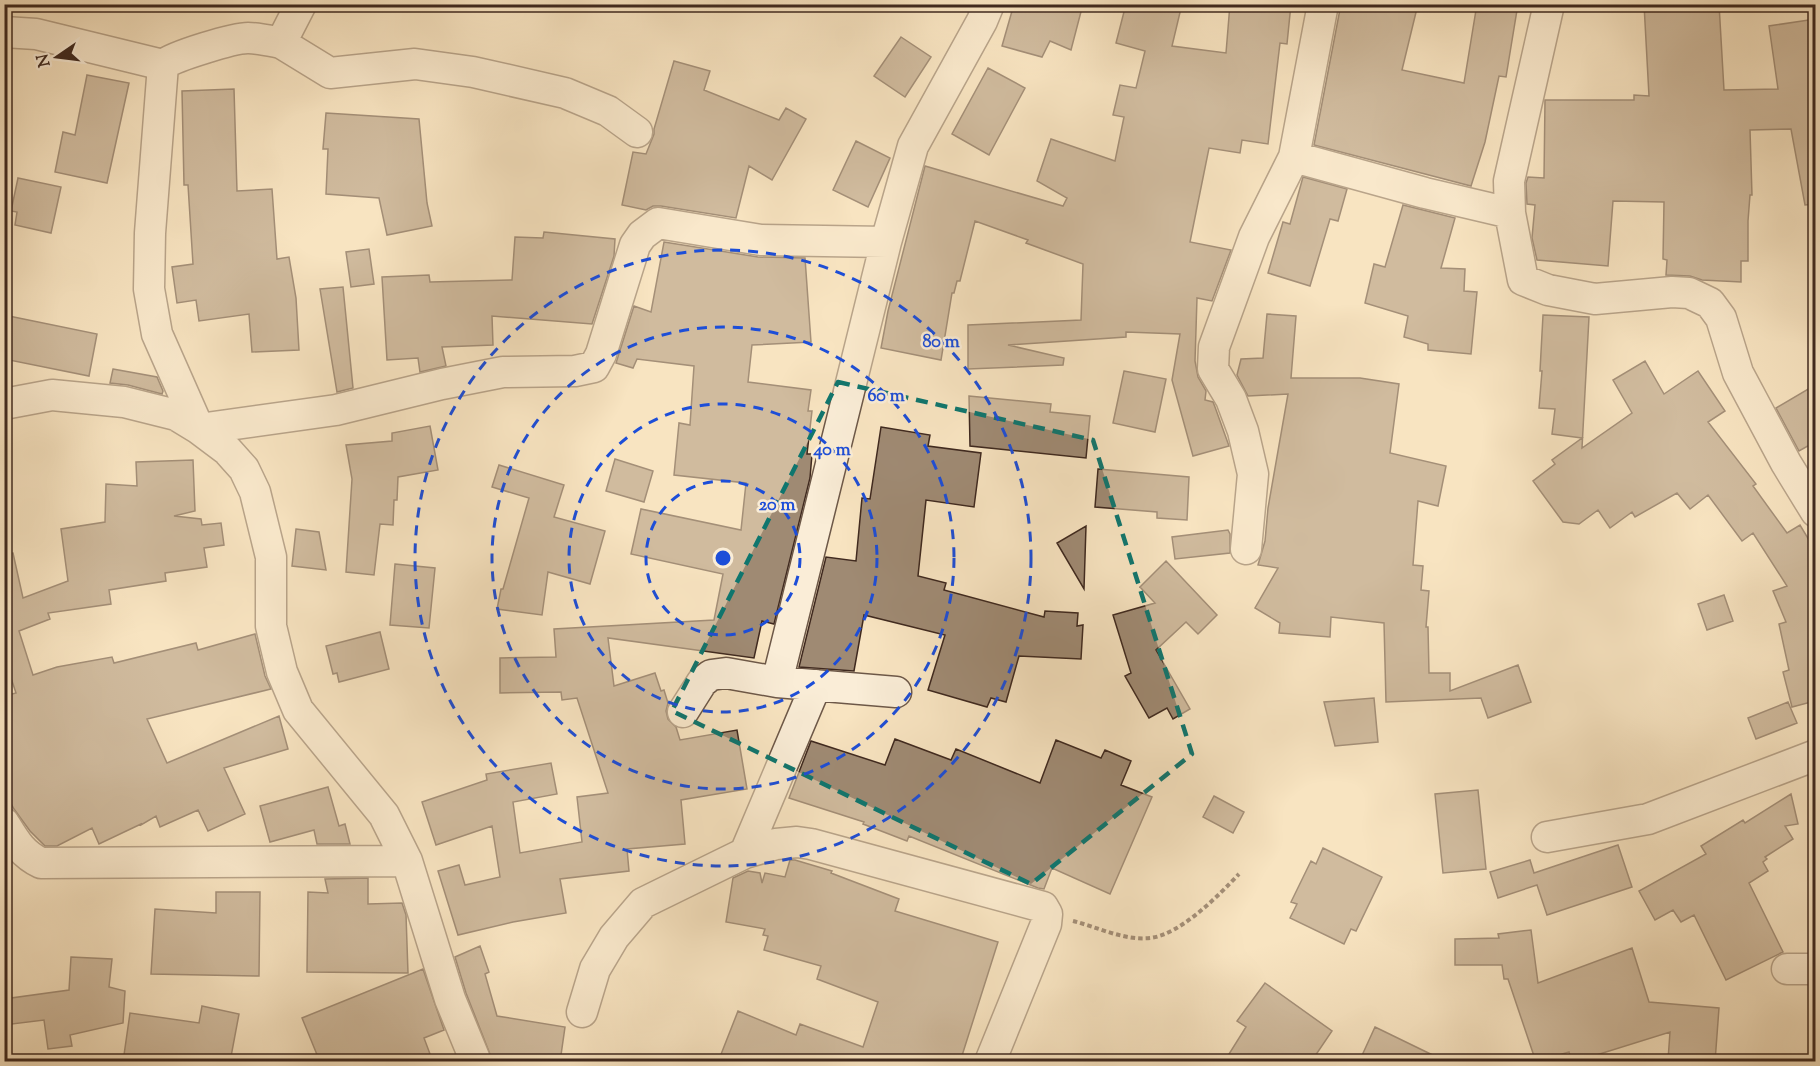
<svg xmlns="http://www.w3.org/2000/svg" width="1820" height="1066" font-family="'Sorts Mill Goudy',serif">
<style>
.building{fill:#9f8a73;stroke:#3f291f;stroke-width:1.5}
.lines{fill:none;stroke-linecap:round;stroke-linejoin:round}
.street-casing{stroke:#6d5848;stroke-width:33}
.path{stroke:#3f291f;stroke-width:4;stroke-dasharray:4.5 3;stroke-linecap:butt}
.street{stroke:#faedd7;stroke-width:30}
.marked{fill:none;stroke:#0f766e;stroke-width:4.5;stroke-dasharray:12 8;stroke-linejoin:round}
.ring{fill:none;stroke:#1d4ed8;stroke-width:3;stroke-dasharray:10 8}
.centre{fill:#1d4ed8;stroke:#faedd7;stroke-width:3}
.ring-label{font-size:18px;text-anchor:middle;font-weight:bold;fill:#1d4ed8;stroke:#faedd7;stroke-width:5;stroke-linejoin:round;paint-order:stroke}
</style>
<rect width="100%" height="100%" fill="#f8e4c1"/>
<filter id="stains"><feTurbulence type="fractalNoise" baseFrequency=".00333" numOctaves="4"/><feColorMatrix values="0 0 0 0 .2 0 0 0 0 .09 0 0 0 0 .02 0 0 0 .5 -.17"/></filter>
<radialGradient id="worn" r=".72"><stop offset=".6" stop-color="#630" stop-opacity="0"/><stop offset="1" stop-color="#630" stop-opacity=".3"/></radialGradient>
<path class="building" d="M 1014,4 L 1083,4 L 1071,50 L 1050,41 L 1042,57 L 1002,46 Z
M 1126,4 L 1182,4 L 1172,46 L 1226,53 L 1230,4 L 1291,4 L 1287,44 L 1280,43 L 1268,144 L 1242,140 L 1240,153 L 1209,148 L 1190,242 L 1231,250 L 1212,301 L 1197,298 L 1195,361 L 1198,377 L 1206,391 L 1205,400 L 1213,402 L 1215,407 L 1229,446 L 1193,456 L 1172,380 L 1180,334 L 1126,332 L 1126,337 L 1008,345 L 1064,358 L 1063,365 L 968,369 L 968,325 L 1081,320 L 1083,264 L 1026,243 L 1028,240 L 975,221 L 960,281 L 957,281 L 954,293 L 952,293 L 941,360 L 881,348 L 888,311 L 925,166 L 1063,206 L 1067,198 L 1037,181 L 1051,139 L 1115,161 L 1124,117 L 1113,115 L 1120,85 L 1136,88 L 1145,51 L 1116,43 Z
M 1341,4 L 1418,4 L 1402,70 L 1464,83 L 1477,4 L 1518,4 L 1506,77 L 1499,76 L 1485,142 L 1471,186 L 1314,145 Z
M 1644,4 L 1719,4 L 1724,90 L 1778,89 L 1769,26 L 1815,19 L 1815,204 L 1805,205 L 1791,129 L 1750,130 L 1752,195 L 1750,195 L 1748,221 L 1748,261 L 1741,261 L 1741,282 L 1702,280 L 1690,276 L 1666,275 L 1667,260 L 1663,259 L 1664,202 L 1613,201 L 1608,266 L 1537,260 L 1532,238 L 1535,205 L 1527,204 L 1526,183 L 1528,177 L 1544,178 L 1545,100 L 1634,100 L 1634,95 L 1649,96 Z
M 901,37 L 931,57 L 905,97 L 874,76 Z
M 674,61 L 710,71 L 704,90 L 779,120 L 786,108 L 806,119 L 772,180 L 749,166 L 736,218 L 661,206 L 653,206 L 646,210 L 622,205 L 633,152 L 646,154 L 654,134 L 654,129 Z
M 988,68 L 1025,88 L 989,155 L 952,134 Z
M 87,75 L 129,83 L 107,183 L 55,172 L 63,132 L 75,135 Z
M 234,89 L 237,191 L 272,189 L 277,259 L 289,257 L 296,298 L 299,350 L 252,352 L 249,314 L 199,321 L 196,300 L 177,303 L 172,267 L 193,264 L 188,185 L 184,185 L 182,91 Z
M 326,113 L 419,119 L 427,203 L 432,226 L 387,235 L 379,198 L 326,194 L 328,149 L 323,149 Z
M 856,141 L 890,158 L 868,207 L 833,190 Z
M 1303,177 L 1347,189 L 1338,221 L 1330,219 L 1310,286 L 1268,273 L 1283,222 L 1290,224 Z
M 18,178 L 61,187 L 51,233 L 15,225 L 17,212 L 11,211 Z
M 1403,205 L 1455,218 L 1441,268 L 1465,269 L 1464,291 L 1477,292 L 1471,354 L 1428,350 L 1428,344 L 1404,337 L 1408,316 L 1365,303 L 1374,264 L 1385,267 Z
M 544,232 L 615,239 L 614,256 L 592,324 L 492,316 L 493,345 L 442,347 L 446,366 L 420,372 L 418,358 L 387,360 L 382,277 L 429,275 L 430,282 L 512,280 L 515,237 L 543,238 Z
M 664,242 L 758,257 L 805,258 L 811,342 L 752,345 L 748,382 L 811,390 L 808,411 L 812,411 L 807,454 L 812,454 L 810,478 L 774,624 L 762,621 L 754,658 L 608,638 L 614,686 L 655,673 L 661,691 L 664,690 L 668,703 L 666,711 L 668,719 L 676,727 L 680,740 L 737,730 L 747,789 L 681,800 L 685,844 L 627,849 L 629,871 L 560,879 L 566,913 L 513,922 L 458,935 L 438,871 L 459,865 L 465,885 L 500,877 L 492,826 L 436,845 L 422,802 L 487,780 L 486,774 L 551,763 L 557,794 L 513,802 L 520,853 L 582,842 L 577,797 L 608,793 L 577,698 L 562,700 L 561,692 L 500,693 L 500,658 L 556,657 L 554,629 L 714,620 L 723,574 L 631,554 L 641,509 L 741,530 L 746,483 L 674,475 L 679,423 L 690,425 L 694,366 L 637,359 L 633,368 L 616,363 L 634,306 L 651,312 Z
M 369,249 L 374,284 L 351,287 L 346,252 Z
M 343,287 L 353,388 L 337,392 L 320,289 Z
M 1267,314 L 1296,316 L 1291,378 L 1360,378 L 1399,384 L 1390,453 L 1446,466 L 1438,506 L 1418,501 L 1413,565 L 1423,566 L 1421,590 L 1429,591 L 1426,627 L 1428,627 L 1429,673 L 1450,673 L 1450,691 L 1518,665 L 1531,702 L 1488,718 L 1481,698 L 1386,702 L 1384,623 L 1331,617 L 1330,637 L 1279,633 L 1280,623 L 1255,608 L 1278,568 L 1258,565 L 1265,541 L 1268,508 L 1288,394 L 1248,396 L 1237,375 L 1241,359 L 1263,358 Z
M 4,315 L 97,334 L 89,376 L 4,359 Z
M 1543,315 L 1589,317 L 1582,448 L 1632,413 L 1613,380 L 1645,361 L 1664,394 L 1698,371 L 1725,411 L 1708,422 L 1756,484 L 1753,486 L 1787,533 L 1800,525 L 1815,550 L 1815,701 L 1792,707 L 1783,672 L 1789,670 L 1779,624 L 1786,622 L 1773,591 L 1787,586 L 1753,533 L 1742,541 L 1708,495 L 1690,509 L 1677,493 L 1635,517 L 1632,512 L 1610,528 L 1598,510 L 1579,524 L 1563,522 L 1533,481 L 1555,464 L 1552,460 L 1582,438 L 1552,434 L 1555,409 L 1539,408 L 1542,371 L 1540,371 Z
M 113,369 L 157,377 L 163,391 L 162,394 L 128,385 L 110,383 Z
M 1124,371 L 1166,379 L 1155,432 L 1113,423 Z
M 1815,385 L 1815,442 L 1799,451 L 1776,408 Z
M 969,396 L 1051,404 L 1050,412 L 1090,416 L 1086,458 L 970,446 Z
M 430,426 L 438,470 L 398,477 L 397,500 L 394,500 L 393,525 L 380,524 L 374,575 L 346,572 L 352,479 L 346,445 L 392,441 L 392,433 Z
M 881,427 L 930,435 L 928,446 L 981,453 L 974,507 L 926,500 L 918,576 L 946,583 L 944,590 L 1044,617 L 1045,611 L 1078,613 L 1077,626 L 1083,625 L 1081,659 L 1019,656 L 1006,702 L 991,698 L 987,707 L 928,690 L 945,635 L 864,615 L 854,671 L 799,667 L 826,557 L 856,561 L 862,498 L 870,499 Z
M 615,459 L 653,471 L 644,502 L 606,491 Z
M 193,460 L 195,511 L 174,516 L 201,519 L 202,525 L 221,523 L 224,545 L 204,548 L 207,567 L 165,573 L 166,581 L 109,590 L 111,604 L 48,613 L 50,619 L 19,631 L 33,675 L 57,667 L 112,657 L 114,663 L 196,643 L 198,650 L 255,634 L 265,676 L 271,689 L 147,719 L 167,763 L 279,716 L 288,749 L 224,768 L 245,814 L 208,831 L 198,810 L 160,827 L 156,816 L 141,825 L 141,824 L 99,844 L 92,828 L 57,846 L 45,846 L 30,831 L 14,809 L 4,791 L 4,696 L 16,693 L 4,657 L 4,554 L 13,553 L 23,598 L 68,581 L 61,529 L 105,522 L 106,484 L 137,486 L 136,462 Z
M 499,465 L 564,485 L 554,517 L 605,531 L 590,584 L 548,572 L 542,615 L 497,609 L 501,589 L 503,589 L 529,498 L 492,487 Z
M 1098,469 L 1189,477 L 1187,520 L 1157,518 L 1157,512 L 1095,507 Z
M 1086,526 L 1084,589 L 1057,543 Z
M 296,529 L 319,532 L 326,570 L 292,566 Z
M 1228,530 L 1230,534 L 1230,553 L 1175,559 L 1172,537 Z
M 1166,561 L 1217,615 L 1198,634 L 1186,622 L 1156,650 L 1190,709 L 1173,719 L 1167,708 L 1149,718 L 1125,676 L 1131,673 L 1113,615 L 1155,603 L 1140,587 Z
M 395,564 L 435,568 L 429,628 L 390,625 Z
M 1724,595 L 1733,621 L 1707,630 L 1698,604 Z
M 380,632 L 389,669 L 339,682 L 337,673 L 333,674 L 326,646 Z
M 1374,698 L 1378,742 L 1335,746 L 1324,702 Z
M 1788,702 L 1797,723 L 1756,739 L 1748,718 Z
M 895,739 L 951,760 L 956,749 L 1040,783 L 1056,740 L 1101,758 L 1105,750 L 1131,761 L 1121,785 L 1152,797 L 1110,894 L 1052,868 L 1044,889 L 1038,888 L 909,836 L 907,841 L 863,824 L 864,822 L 789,798 L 811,741 L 885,765 Z
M 328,787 L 339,826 L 345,824 L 350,844 L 317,844 L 314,830 L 270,842 L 260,806 Z
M 1478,790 L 1486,869 L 1443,873 L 1435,794 Z
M 1791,794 L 1798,824 L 1785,826 L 1793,839 L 1765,857 L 1767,859 L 1763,862 L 1768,871 L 1749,883 L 1783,952 L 1726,980 L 1694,915 L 1681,922 L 1673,910 L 1655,920 L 1639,891 L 1706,854 L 1701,846 L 1743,820 L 1745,823 Z
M 1214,796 L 1244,812 L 1233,833 L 1203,817 Z
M 1618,845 L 1632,887 L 1547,915 L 1537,885 L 1498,898 L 1490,872 L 1530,860 L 1534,873 Z
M 1323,848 L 1382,877 L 1356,931 L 1351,929 L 1344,944 L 1290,918 L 1297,904 L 1291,902 L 1311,861 L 1316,864 Z
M 790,860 L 795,860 L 832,871 L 831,873 L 899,899 L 895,911 L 998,942 L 960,1062 L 718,1062 L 738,1011 L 796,1035 L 800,1024 L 863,1047 L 878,1002 L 817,979 L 821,966 L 764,950 L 768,936 L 763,935 L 765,929 L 726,922 L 733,878 L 748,871 L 760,873 L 762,883 L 765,873 L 785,877 Z
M 368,878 L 368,904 L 402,903 L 406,915 L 408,973 L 307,972 L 308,892 L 328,893 L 325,879 Z
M 216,892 L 260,892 L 259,976 L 151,974 L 155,909 L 216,913 Z
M 1531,930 L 1538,983 L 1632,948 L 1649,1002 L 1719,1008 L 1715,1062 L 1668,1060 L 1670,1032 L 1574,1062 L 1572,1062 L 1569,1052 L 1536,1062 L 1508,979 L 1504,979 L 1502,965 L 1455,965 L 1455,939 L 1499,938 L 1498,934 Z
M 480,946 L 489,972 L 485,974 L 497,1016 L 565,1027 L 560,1062 L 493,1062 L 466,993 L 455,957 Z
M 71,957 L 112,959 L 109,987 L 125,991 L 123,1023 L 70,1035 L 72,1046 L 48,1049 L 44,1020 L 4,1025 L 4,999 L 69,990 Z
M 423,969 L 444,1030 L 424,1038 L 433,1062 L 320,1062 L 302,1018 Z
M 1265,983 L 1332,1031 L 1311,1062 L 1224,1062 L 1246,1027 L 1237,1021 Z
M 202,1006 L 239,1014 L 230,1062 L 123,1062 L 130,1013 L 199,1023 Z
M 1375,1027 L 1447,1062 L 1359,1062 Z"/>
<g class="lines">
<g class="street-casing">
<path id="street" d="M 301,4 L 281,43 C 271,41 259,38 248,38 C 234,38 174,56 163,65 L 150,233 L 149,289 L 157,334 L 199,429 L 227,450 L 244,469 L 255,492 L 271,557 L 271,626 L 282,672 L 298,710 L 384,815 L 407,861 L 450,999 L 476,1062
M 1323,4 L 1294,157 L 1425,193 L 1510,213
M 1549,4 L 1509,181 L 1510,213 L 1523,280 L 1548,290 L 1595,299 L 1672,292 L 1689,293 L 1710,303 L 1721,318 L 1738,373 L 1786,463 L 1816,512
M 4,32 L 36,34 L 163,65
M 281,43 L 330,73 L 415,64 L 473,72 L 565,93 L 608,111 L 637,132
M 4,404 L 52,395 L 124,402 L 176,415 L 199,429 L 336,410 L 442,384 L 503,372 L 575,371 L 594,367 L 601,354 L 635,245 L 642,235 L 658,223 L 761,240 L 886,242
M 1246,549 L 1253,474 L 1243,431 L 1231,399 L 1213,369 L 1214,347 L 1254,237 L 1294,157
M 777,682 L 886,242 L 913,146 L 982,21 L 989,4
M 683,712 L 702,682 L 711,675 L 726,673 L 777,682 L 896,692
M 4,823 C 15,841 22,854 41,863 L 407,861
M 1547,837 L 1648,819 L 1816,755
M 745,853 L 816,685
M 1787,969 L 1816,969
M 582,1012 L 595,969 L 614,937 L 643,903 L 745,853 L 776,844 L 797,842 L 811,844 L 1043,907 L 1047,914 L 1046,924 L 990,1062"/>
</g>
<path class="path" d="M 1073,921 C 1097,927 1125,941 1150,938 C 1180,935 1219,895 1239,874"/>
<use href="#street" class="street"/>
</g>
<path d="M0 0H1820V1066H0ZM 838,382 L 1093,440 L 1192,754 L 1031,884 L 672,711 Z" fill="#f8e4c1" fill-opacity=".55" fill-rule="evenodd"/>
<path class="marked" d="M 838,382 L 1093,440 L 1192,754 L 1031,884 L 672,711 Z"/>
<g class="ring">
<circle cx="723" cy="558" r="77"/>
<circle cx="723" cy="558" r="154"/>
<circle cx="723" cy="558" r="231"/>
<circle cx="723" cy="558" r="308"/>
</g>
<circle cx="723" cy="558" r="9" class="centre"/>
<g class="ring-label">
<text x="941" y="347">80 m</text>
<text x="886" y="401">60 m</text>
<text x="832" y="455">40 m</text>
<text x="777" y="510">20 m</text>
</g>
<rect width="1820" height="1066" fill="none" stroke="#f8e4c1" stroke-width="24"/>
<rect x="6" y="6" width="1808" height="1054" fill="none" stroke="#3f291f" stroke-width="3"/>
<rect x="12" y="12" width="1796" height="1042" fill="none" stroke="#3f291f" stroke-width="1.5"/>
<g transform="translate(57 57) rotate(256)" stroke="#faedd7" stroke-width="4.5" paint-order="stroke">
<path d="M0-4.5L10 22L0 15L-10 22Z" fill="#3f291f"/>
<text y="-9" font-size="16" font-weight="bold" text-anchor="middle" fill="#3f291f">N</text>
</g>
<rect width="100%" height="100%" filter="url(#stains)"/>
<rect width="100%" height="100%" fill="url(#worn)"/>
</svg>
